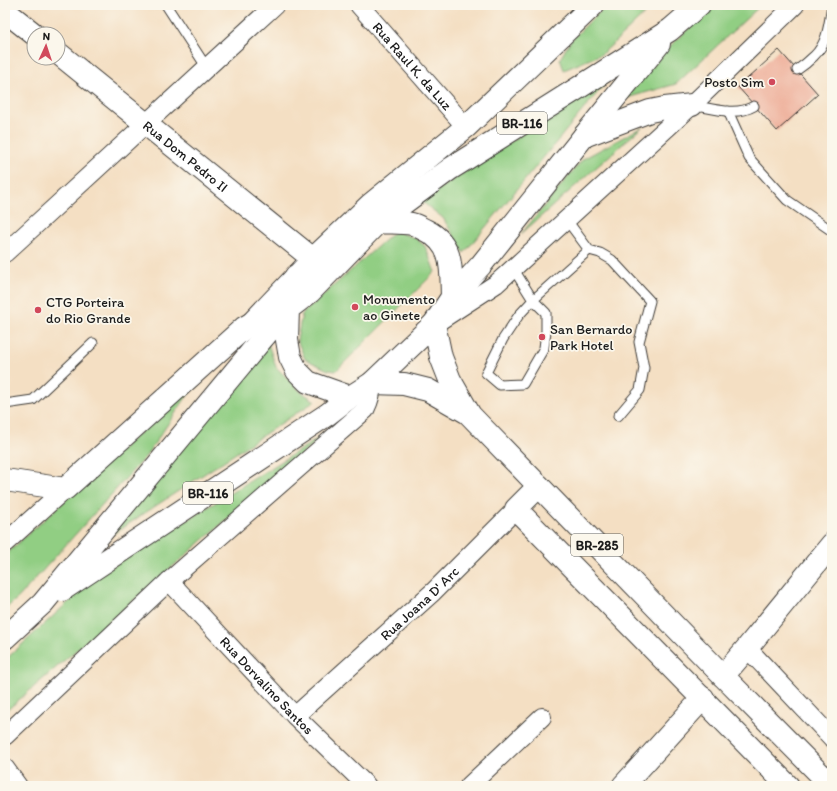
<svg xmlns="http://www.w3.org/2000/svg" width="837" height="791" font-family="Itim,sans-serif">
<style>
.grass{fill:#91ce83;stroke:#567550}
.building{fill:#edaa94}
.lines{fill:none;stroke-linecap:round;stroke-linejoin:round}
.service-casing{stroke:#3c3935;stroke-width:11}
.minor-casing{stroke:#3c3935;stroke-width:20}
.tertiary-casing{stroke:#3c3935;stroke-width:24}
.primary-casing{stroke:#3c3935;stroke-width:24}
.trunk-casing{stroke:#3c3935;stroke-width:24}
.service{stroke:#fff;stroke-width:9}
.minor{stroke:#fff;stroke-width:18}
.tertiary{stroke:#fff;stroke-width:22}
.primary{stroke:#fff;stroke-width:22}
.trunk{stroke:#fff;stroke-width:22}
.poi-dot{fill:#d1495b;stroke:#fbf7ec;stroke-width:1.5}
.labels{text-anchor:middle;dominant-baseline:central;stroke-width:3.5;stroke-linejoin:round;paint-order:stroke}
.shield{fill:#fbf7ec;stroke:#5f5e5a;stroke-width:1}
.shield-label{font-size:13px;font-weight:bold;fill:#1c1c1c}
.street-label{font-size:14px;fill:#1c1c1c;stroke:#fbf7ec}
.poi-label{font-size:14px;fill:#1c1c1c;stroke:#fbf7ec;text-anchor:start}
</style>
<rect width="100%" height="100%" fill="#fbf7ec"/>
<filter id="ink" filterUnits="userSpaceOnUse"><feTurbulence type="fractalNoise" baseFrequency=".025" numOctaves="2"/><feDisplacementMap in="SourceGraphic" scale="8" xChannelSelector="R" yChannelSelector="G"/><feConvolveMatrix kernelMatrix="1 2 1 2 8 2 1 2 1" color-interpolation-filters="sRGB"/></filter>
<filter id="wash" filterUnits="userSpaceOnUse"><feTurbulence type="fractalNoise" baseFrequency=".012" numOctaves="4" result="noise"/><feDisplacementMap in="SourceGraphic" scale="16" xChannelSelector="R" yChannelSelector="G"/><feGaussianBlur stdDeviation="0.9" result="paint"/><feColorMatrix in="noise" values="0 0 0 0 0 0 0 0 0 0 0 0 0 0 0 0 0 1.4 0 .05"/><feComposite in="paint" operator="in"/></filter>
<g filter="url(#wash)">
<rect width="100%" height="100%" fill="#f4dfc3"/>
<path class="grass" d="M 607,5 L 654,5 L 602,54 L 564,70 L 560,59 L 571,40 Z
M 714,5 L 761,5 L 676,84 L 623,99 L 642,79 L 670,46 Z
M 613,74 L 464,253 L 443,218 L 421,201 Z
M 642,127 L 521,234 L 583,159 Z
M 395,231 L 415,238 L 425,246 L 435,272 L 336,371 L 328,370 L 305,359 L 297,340 L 302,314 Z
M 268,344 L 276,367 L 300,391 L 315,401 L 110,536 Z
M 198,380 L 146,456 L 19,597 L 5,609 L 5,555 Z
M 324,435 L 5,712 L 5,660 L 97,576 Z"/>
<g id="blocks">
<path class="building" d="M 779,50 L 818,94 L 777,131 L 738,87 Z"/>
</g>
</g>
<g filter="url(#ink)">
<use href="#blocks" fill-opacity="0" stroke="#3c3935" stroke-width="1"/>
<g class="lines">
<g class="service-casing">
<path id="service" d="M 166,5 L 207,68
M 797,70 C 803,66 809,61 814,56 C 828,43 829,22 832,5
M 692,105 C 712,108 735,117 754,106
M 728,111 L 749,158 L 787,200 L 832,231
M 566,219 L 589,250 L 600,253 L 612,260 L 650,301 L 639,342 L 644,368 L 640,390 L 618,416
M 513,268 L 533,300 L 519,315 L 503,339 L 486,373 L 500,385 L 523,384 L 544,348 L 546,331 L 546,313 L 533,300 L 589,250
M 5,404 L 33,400 L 93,343"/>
</g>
<g class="minor-casing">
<g id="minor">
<path id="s1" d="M 359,5 L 466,127"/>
<path d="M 5,253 L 275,5"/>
<path d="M 436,323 L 496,284 L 692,105 L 795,5"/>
<path d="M 5,543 L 65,489"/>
<path id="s2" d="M 169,581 L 295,716 L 367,786"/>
<path d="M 747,648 L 832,738"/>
<path id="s3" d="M 295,716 L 433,592 L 516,509"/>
<path d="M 5,736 L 169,581 L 365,410 C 370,400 372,393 372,383"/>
<path d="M 5,768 L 18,786"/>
<path d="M 469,786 L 542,717"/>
</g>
</g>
<g class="tertiary-casing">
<g id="tertiary">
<path d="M 5,11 L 34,34"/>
<path id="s4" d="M 58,53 L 313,259"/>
<path d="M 584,136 L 650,111 L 665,108 L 692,105"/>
<path d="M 250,325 L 313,259 L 371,204 L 466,127 L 593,5"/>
<path d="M 5,480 L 65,489 L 245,327 L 263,317"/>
<path d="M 539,486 L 516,509 L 788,786"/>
<path d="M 723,676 L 747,648 L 832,544"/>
<path d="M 623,786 L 703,698"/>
</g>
</g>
<g class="primary-casing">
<path id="primary" d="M 434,324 L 441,357 L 450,380 L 470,415 L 723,676 L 832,786
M 372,383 L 404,384 L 428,390 L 468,413"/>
</g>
<g class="trunk-casing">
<path id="trunk" d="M 378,222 C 389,223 401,222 412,224 C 417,225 422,229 427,231 C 454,245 451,270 452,297
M 296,276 L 288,309 L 287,340 L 290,357 L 297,371 L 308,382 L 350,397
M 62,590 L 328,414 L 350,397 L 372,383 L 434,324 L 452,297 L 481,265 L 584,136 L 659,44
M 5,638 L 43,603 L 262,339 L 288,309 L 310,292 L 378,222 L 450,169 L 670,30 L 699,5"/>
</g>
<use href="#service" class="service"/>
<use href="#minor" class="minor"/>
<use href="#tertiary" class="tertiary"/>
<use href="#primary" class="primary"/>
<use href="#trunk" class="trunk"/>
</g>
</g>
<g class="poi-dot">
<circle cx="772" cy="82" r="4"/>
<circle cx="355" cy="307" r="4"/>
<circle cx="38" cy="310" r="4"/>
<circle cx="542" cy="337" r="4"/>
</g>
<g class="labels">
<g class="shield">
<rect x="497" y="112" width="50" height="22" rx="3"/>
<rect x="183" y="482" width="50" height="22" rx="3"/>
<rect x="571" y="534" width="52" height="22" rx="3"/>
</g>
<g class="shield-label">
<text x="522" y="123">BR-116</text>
<text x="208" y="493">BR-116</text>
<text x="597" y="545">BR-285</text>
</g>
<g class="street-label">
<text stroke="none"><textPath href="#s1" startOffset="81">Rua Raul K. da Luz</textPath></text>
<text stroke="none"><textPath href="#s4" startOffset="164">Rua Dom Pedro II</textPath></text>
<text stroke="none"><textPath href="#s3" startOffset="168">Rua Joana D' Arc</textPath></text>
<text stroke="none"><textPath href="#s2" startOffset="143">Rua Dorvalino Santos</textPath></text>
</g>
<g class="poi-label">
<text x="764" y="82" text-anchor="end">Posto Sim</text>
<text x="363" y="299">Monumento<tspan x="363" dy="16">ao Ginete</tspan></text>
<text x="46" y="302">CTG Porteira<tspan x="46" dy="16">do Rio Grande</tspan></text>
<text x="550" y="329">San Bernardo<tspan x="550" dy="16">Park Hotel</tspan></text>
</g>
</g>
<rect width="837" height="791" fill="none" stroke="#fbf7ec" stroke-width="20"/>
<g transform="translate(46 46) rotate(3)"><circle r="19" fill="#fbf7ec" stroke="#a29f99"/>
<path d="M0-3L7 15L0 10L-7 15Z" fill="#d1495b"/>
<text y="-6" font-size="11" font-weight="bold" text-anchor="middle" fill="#1c1c1c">N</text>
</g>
</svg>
